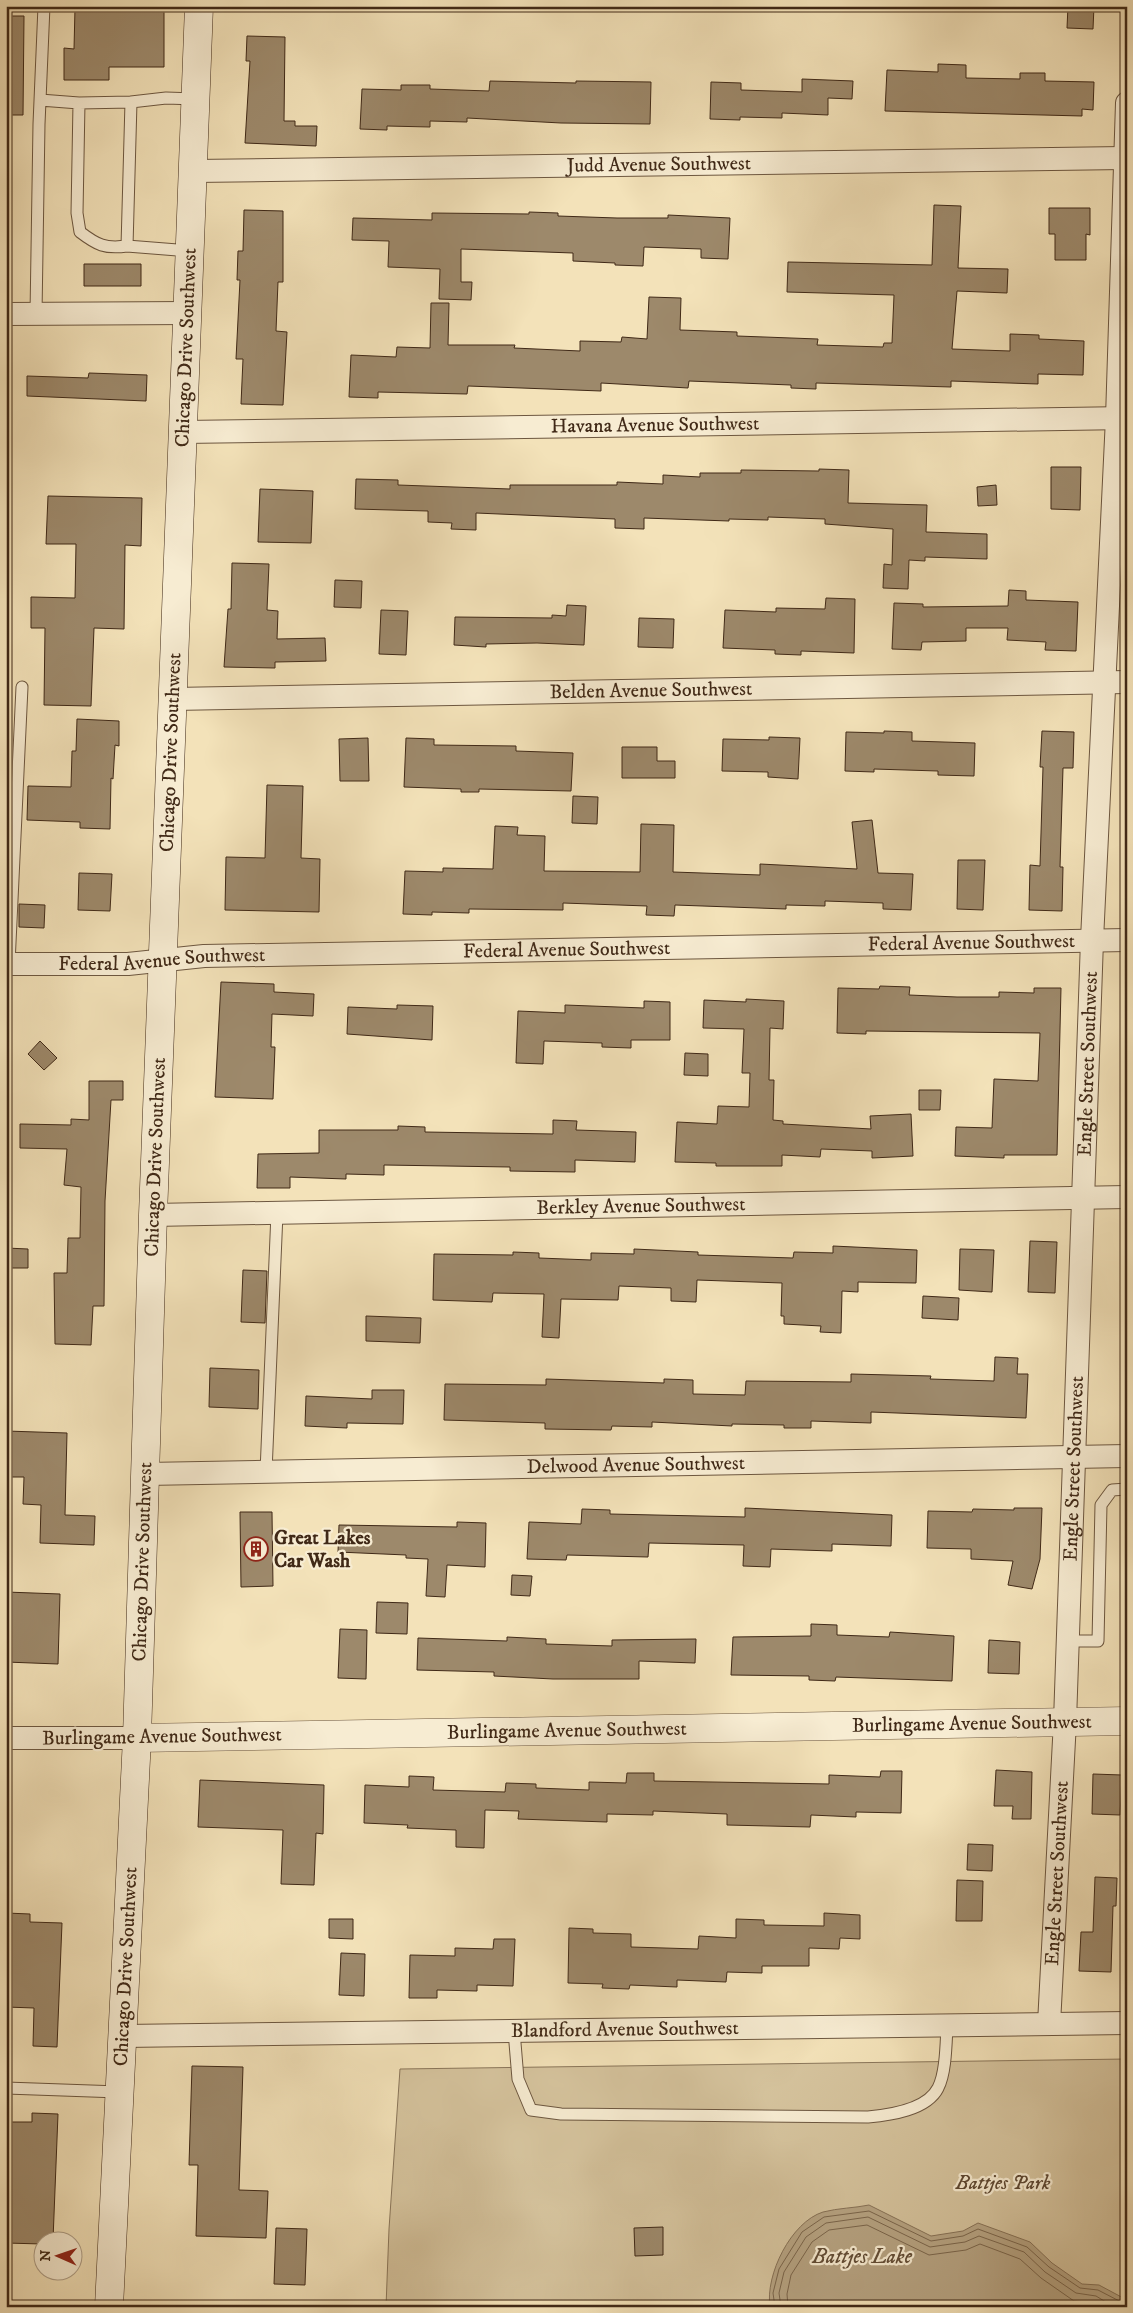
<svg xmlns="http://www.w3.org/2000/svg" width="1133" height="2313" font-family="'IM FELL DW Pica',serif">
<style>
.green{fill:#d5c39d;stroke:#8a765a}
.water{fill:#b6a382;stroke:#877257}
.lines{fill:none;stroke-linecap:round;stroke-linejoin:round}
.shore{stroke:#7b664c;stroke-width:1}
.building{fill:#9d896b;stroke:#402917}
.service-casing{stroke:#6d5740;stroke-width:13}
.minor-casing{stroke:#6d5740;stroke-width:24}
.tertiary-casing{stroke:#6d5740;stroke-width:29}
.secondary-casing{stroke:#402917;stroke-width:29}
.service{stroke:#f7ecd2;stroke-width:11}
.minor{stroke:#f7ecd2;stroke-width:22}
.tertiary{stroke:#f7ecd2;stroke-width:28}
.secondary{stroke:#f7ecd2;stroke-width:28}
.labels{text-anchor:middle;dominant-baseline:central;stroke-width:4.5;stroke-linejoin:round;paint-order:stroke}
.street-label{font-size:20px;fill:#402917;stroke:#f7ecd2}
.poi-label{font-size:20px;font-weight:bold;fill:#402917;stroke:#f7ecd2;text-anchor:start}
.park-label{font-size:20px;font-style:italic;fill:#5e4832;stroke:#f7ecd2}
.water-label{font-size:21px;font-style:italic;fill:#634e37;stroke:#f7ecd2}
</style>
<rect width="100%" height="100%" fill="#f3e2b9"/>
<filter id="stains"><feTurbulence type="fractalNoise" baseFrequency=".004" numOctaves="4"/><feColorMatrix values="0 0 0 0 .2 0 0 0 0 .09 0 0 0 0 .02 0 0 0 .5 -.17"/></filter>
<radialGradient id="worn" r=".72"><stop offset=".6" stop-color="#630" stop-opacity="0"/><stop offset="1" stop-color="#630" stop-opacity=".3"/></radialGradient>
<path class="green" d="M 1127,2059 L 1127,2307 L 386,2307 L 389,2229 L 400,2069 Z"/>
<path class="water" d="M 869,2205 L 931,2236 L 963,2231 L 978,2223 L 1030,2242 L 1052,2263 L 1082,2284 L 1099,2285 L 1127,2300 L 1127,2307 L 770,2307 C 765,2275 791,2222 823,2212 C 838,2208 855,2208 869,2205 Z"/>
<g class="lines">
<path class="shore" d="M 775,2307 L 773,2293 L 779,2269 L 802,2232 L 824,2217 L 869,2211 L 931,2241 L 963,2236 L 978,2229 L 1027,2247 L 1049,2267 L 1080,2288 L 1098,2290 L 1127,2305
M 781,2307 L 779,2293 L 784,2272 L 806,2237 L 826,2223 L 868,2217 L 930,2247 L 965,2242 L 979,2236 L 1024,2252 L 1045,2272 L 1076,2293 L 1096,2296 L 1114,2307
M 788,2307 L 787,2294 L 791,2275 L 812,2242 L 829,2230 L 867,2225 L 929,2255 L 966,2250 L 980,2244 L 1020,2259 L 1041,2278 L 1074,2301 L 1094,2303 L 1100,2307"/>
</g>
<path class="building" d="M 1068,6 L 1094,6 L 1093,29 L 1067,28 Z
M 75,8 L 164,9 L 164,67 L 109,67 L 109,80 L 64,80 L 64,48 L 74,49 Z
M 6,16 L 24,16 L 23,115 L 6,115 Z
M 247,36 L 285,37 L 284,121 L 295,121 L 295,126 L 317,126 L 316,146 L 245,143 L 250,61 L 246,61 Z
M 938,64 L 966,65 L 966,78 L 1020,79 L 1020,73 L 1045,73 L 1045,81 L 1094,82 L 1093,110 L 1082,109 L 1082,116 L 885,111 L 887,70 L 938,72 Z
M 802,79 L 853,81 L 852,99 L 828,98 L 828,115 L 782,113 L 782,118 L 740,117 L 740,120 L 710,119 L 711,82 L 741,83 L 741,90 L 802,92 Z
M 490,81 L 576,83 L 576,81 L 651,82 L 650,124 L 561,123 L 467,118 L 467,122 L 430,121 L 430,127 L 387,126 L 387,130 L 360,129 L 362,89 L 401,90 L 401,85 L 430,85 L 430,89 L 489,91 Z
M 934,205 L 961,206 L 958,268 L 1008,269 L 1007,293 L 957,291 L 952,349 L 1010,351 L 1010,334 L 1039,335 L 1039,339 L 1084,341 L 1083,375 L 1038,374 L 1038,384 L 951,381 L 951,387 L 816,383 L 816,389 L 791,388 L 791,385 L 689,381 L 688,388 L 601,383 L 601,391 L 468,386 L 467,394 L 378,392 L 378,398 L 349,397 L 351,355 L 396,357 L 397,347 L 430,348 L 431,303 L 449,303 L 448,345 L 515,345 L 514,348 L 580,351 L 580,341 L 621,342 L 622,337 L 647,339 L 649,297 L 681,298 L 680,330 L 737,332 L 737,336 L 818,339 L 817,345 L 883,347 L 884,343 L 892,343 L 894,295 L 787,292 L 788,262 L 932,265 Z
M 1049,208 L 1090,208 L 1090,235 L 1086,234 L 1086,260 L 1055,260 L 1055,234 L 1049,234 Z
M 244,210 L 283,211 L 283,282 L 278,282 L 276,331 L 287,332 L 283,405 L 241,404 L 243,359 L 236,359 L 240,280 L 237,280 L 238,251 L 243,251 Z
M 529,212 L 558,213 L 558,216 L 617,218 L 668,218 L 668,215 L 730,218 L 728,259 L 701,258 L 701,249 L 644,247 L 643,266 L 615,265 L 615,263 L 573,261 L 573,253 L 461,249 L 461,282 L 472,282 L 471,300 L 439,299 L 440,269 L 388,267 L 389,241 L 352,240 L 353,218 L 432,220 L 432,213 L 529,214 Z
M 84,264 L 141,264 L 141,286 L 84,286 Z
M 89,373 L 147,375 L 146,401 L 27,396 L 27,376 L 88,378 Z
M 1051,467 L 1081,467 L 1080,510 L 1051,509 Z
M 819,469 L 849,470 L 848,503 L 927,505 L 926,532 L 987,534 L 987,559 L 925,557 L 925,561 L 909,560 L 908,589 L 883,588 L 884,564 L 892,565 L 893,529 L 825,524 L 825,519 L 768,517 L 768,520 L 729,519 L 729,521 L 644,518 L 644,529 L 615,528 L 615,519 L 476,513 L 476,530 L 451,529 L 452,523 L 428,522 L 428,511 L 355,509 L 356,479 L 398,480 L 398,485 L 510,489 L 510,485 L 617,485 L 617,482 L 663,484 L 663,475 L 700,477 L 700,473 L 741,473 L 741,470 L 819,471 Z
M 996,485 L 997,505 L 978,506 L 977,487 Z
M 260,489 L 313,491 L 311,543 L 258,542 Z
M 48,496 L 142,498 L 141,546 L 125,545 L 124,629 L 94,628 L 91,706 L 44,705 L 45,628 L 31,628 L 31,597 L 75,598 L 76,544 L 46,544 Z
M 232,563 L 269,564 L 267,610 L 278,611 L 277,639 L 325,638 L 326,661 L 275,662 L 275,668 L 224,667 L 228,609 L 231,609 Z
M 335,580 L 362,581 L 361,608 L 334,607 Z
M 1009,590 L 1026,591 L 1026,600 L 1078,602 L 1076,651 L 1045,650 L 1046,642 L 1007,640 L 1008,628 L 966,628 L 966,641 L 922,642 L 921,650 L 892,649 L 894,603 L 923,604 L 923,607 L 1008,606 Z
M 826,598 L 855,599 L 854,653 L 801,651 L 801,655 L 775,654 L 775,650 L 723,648 L 725,610 L 776,612 L 776,608 L 825,609 Z
M 567,605 L 586,606 L 584,645 L 537,643 L 486,644 L 486,647 L 454,645 L 455,617 L 552,618 L 552,615 L 566,616 Z
M 381,610 L 408,611 L 406,655 L 379,654 Z
M 639,618 L 674,619 L 673,648 L 638,647 Z
M 77,719 L 119,721 L 119,746 L 115,745 L 113,779 L 111,778 L 110,829 L 80,828 L 80,822 L 27,820 L 28,786 L 71,787 L 72,751 L 76,751 Z
M 884,731 L 912,732 L 912,741 L 975,743 L 974,776 L 938,775 L 938,771 L 874,769 L 874,772 L 845,771 L 846,732 L 884,733 Z
M 1042,731 L 1074,732 L 1073,768 L 1063,768 L 1060,867 L 1063,867 L 1062,911 L 1029,910 L 1030,865 L 1040,866 L 1043,767 L 1040,767 Z
M 769,737 L 800,738 L 798,779 L 768,777 L 768,772 L 722,771 L 723,739 L 769,740 Z
M 368,738 L 369,781 L 340,781 L 339,739 Z
M 406,738 L 434,739 L 434,745 L 516,746 L 516,751 L 573,753 L 571,791 L 479,789 L 479,792 L 461,792 L 461,789 L 404,787 Z
M 622,747 L 657,747 L 657,761 L 675,761 L 675,778 L 622,778 Z
M 267,785 L 303,786 L 301,858 L 320,859 L 319,912 L 225,910 L 226,857 L 265,858 Z
M 573,796 L 598,797 L 597,824 L 572,823 Z
M 872,820 L 878,873 L 913,874 L 911,910 L 883,909 L 883,903 L 825,901 L 825,906 L 786,905 L 786,909 L 675,905 L 674,916 L 646,915 L 647,906 L 563,903 L 563,910 L 469,909 L 469,913 L 432,912 L 432,915 L 403,914 L 405,871 L 443,872 L 443,868 L 493,869 L 495,826 L 518,827 L 517,835 L 545,836 L 544,871 L 640,872 L 641,824 L 674,825 L 673,872 L 760,875 L 760,864 L 857,869 L 852,822 Z
M 958,860 L 985,860 L 983,910 L 957,909 Z
M 79,873 L 112,874 L 110,911 L 78,910 Z
M 19,904 L 45,905 L 44,928 L 19,927 Z
M 221,982 L 274,984 L 274,992 L 314,994 L 313,1016 L 272,1014 L 271,1047 L 275,1047 L 273,1099 L 215,1097 Z
M 880,986 L 910,987 L 909,995 L 957,997 L 999,997 L 999,992 L 1034,993 L 1034,988 L 1061,988 L 1057,1155 L 1004,1155 L 1004,1158 L 955,1156 L 956,1127 L 992,1128 L 994,1079 L 1038,1081 L 1040,1033 L 866,1031 L 866,1034 L 837,1033 L 838,988 L 879,989 Z
M 746,999 L 784,1001 L 783,1029 L 770,1028 L 769,1080 L 774,1080 L 773,1120 L 783,1121 L 783,1124 L 871,1129 L 870,1116 L 911,1114 L 913,1156 L 872,1158 L 872,1151 L 821,1149 L 820,1157 L 782,1155 L 782,1166 L 716,1166 L 716,1163 L 675,1162 L 677,1122 L 717,1124 L 718,1106 L 749,1107 L 750,1073 L 742,1073 L 744,1029 L 703,1028 L 704,1000 L 746,1002 Z
M 644,1001 L 670,1002 L 670,1040 L 631,1040 L 631,1048 L 602,1047 L 602,1043 L 544,1041 L 543,1064 L 516,1063 L 518,1011 L 565,1013 L 565,1005 L 644,1008 Z
M 397,1005 L 433,1006 L 432,1040 L 347,1034 L 348,1007 L 397,1009 Z
M 40,1041 L 57,1058 L 44,1070 L 28,1054 Z
M 685,1053 L 708,1054 L 708,1076 L 684,1075 Z
M 89,1081 L 123,1081 L 123,1100 L 111,1100 L 105,1201 L 104,1306 L 93,1306 L 91,1345 L 55,1344 L 54,1273 L 67,1273 L 68,1238 L 80,1238 L 81,1187 L 64,1185 L 67,1149 L 20,1148 L 20,1124 L 71,1125 L 71,1119 L 89,1120 Z
M 919,1090 L 941,1090 L 940,1110 L 919,1110 Z
M 553,1120 L 577,1121 L 576,1130 L 636,1132 L 635,1162 L 575,1160 L 575,1172 L 510,1171 L 510,1167 L 384,1165 L 384,1175 L 346,1174 L 346,1179 L 290,1177 L 290,1188 L 257,1188 L 258,1154 L 319,1153 L 319,1130 L 398,1130 L 398,1126 L 425,1127 L 425,1132 L 553,1134 Z
M 1030,1241 L 1057,1242 L 1055,1293 L 1028,1292 Z
M 833,1246 L 917,1250 L 916,1283 L 858,1282 L 858,1292 L 842,1291 L 841,1333 L 820,1332 L 821,1326 L 784,1324 L 784,1316 L 781,1316 L 782,1283 L 697,1280 L 696,1302 L 671,1301 L 671,1288 L 619,1286 L 618,1300 L 561,1299 L 559,1338 L 542,1337 L 544,1294 L 493,1293 L 492,1302 L 433,1300 L 434,1254 L 513,1255 L 513,1252 L 539,1253 L 539,1258 L 591,1260 L 591,1253 L 634,1254 L 634,1249 L 698,1252 L 698,1255 L 793,1258 L 794,1252 L 833,1253 Z
M 6,1248 L 28,1249 L 28,1268 L 6,1268 Z
M 960,1249 L 994,1250 L 992,1292 L 959,1290 Z
M 243,1270 L 267,1271 L 265,1323 L 241,1322 Z
M 923,1296 L 959,1298 L 958,1320 L 922,1318 Z
M 366,1316 L 421,1318 L 420,1343 L 366,1341 Z
M 995,1357 L 1018,1358 L 1017,1374 L 1028,1374 L 1026,1418 L 871,1412 L 871,1423 L 811,1421 L 811,1428 L 784,1428 L 784,1425 L 732,1424 L 732,1426 L 652,1422 L 652,1427 L 612,1426 L 611,1430 L 545,1429 L 545,1423 L 444,1420 L 445,1384 L 546,1385 L 546,1379 L 664,1383 L 664,1379 L 693,1380 L 693,1394 L 745,1395 L 746,1381 L 851,1382 L 851,1374 L 931,1376 L 930,1379 L 994,1381 Z
M 210,1368 L 259,1370 L 258,1409 L 209,1407 Z
M 372,1390 L 404,1390 L 403,1424 L 347,1423 L 347,1428 L 305,1426 L 306,1396 L 372,1399 Z
M 6,1431 L 67,1433 L 65,1515 L 95,1516 L 94,1545 L 40,1543 L 41,1505 L 23,1504 L 24,1477 L 6,1477 Z
M 745,1508 L 892,1515 L 891,1546 L 832,1544 L 832,1551 L 771,1549 L 770,1567 L 743,1566 L 744,1545 L 649,1543 L 648,1557 L 567,1555 L 566,1560 L 527,1559 L 529,1522 L 581,1524 L 582,1509 L 610,1510 L 610,1514 L 745,1517 Z
M 1014,1508 L 1042,1508 L 1040,1559 L 1032,1589 L 1008,1585 L 1013,1561 L 971,1559 L 971,1549 L 927,1548 L 928,1511 L 972,1512 L 973,1509 L 1014,1510 Z
M 240,1512 L 272,1512 L 273,1586 L 241,1587 Z
M 457,1522 L 486,1523 L 485,1567 L 447,1565 L 445,1597 L 426,1596 L 428,1559 L 406,1558 L 406,1555 L 338,1552 L 339,1525 L 457,1527 Z
M 512,1575 L 532,1576 L 530,1596 L 511,1595 Z
M 6,1592 L 60,1594 L 58,1664 L 6,1662 Z
M 377,1602 L 408,1603 L 407,1634 L 376,1633 Z
M 811,1624 L 837,1625 L 837,1635 L 889,1637 L 890,1632 L 954,1636 L 952,1681 L 836,1677 L 835,1681 L 809,1680 L 809,1676 L 731,1675 L 733,1637 L 811,1636 Z
M 340,1629 L 367,1630 L 366,1679 L 338,1678 Z
M 507,1637 L 546,1639 L 546,1644 L 612,1646 L 612,1640 L 696,1639 L 695,1663 L 639,1661 L 639,1679 L 553,1679 L 494,1676 L 494,1672 L 417,1670 L 418,1638 L 507,1641 Z
M 989,1640 L 1020,1642 L 1019,1674 L 988,1673 Z
M 996,1770 L 1032,1772 L 1031,1819 L 1012,1819 L 1013,1806 L 994,1806 Z
M 881,1771 L 902,1771 L 901,1813 L 856,1812 L 856,1817 L 811,1815 L 810,1827 L 727,1825 L 727,1814 L 653,1811 L 653,1815 L 607,1814 L 607,1822 L 518,1819 L 519,1811 L 485,1810 L 484,1848 L 456,1847 L 456,1830 L 407,1828 L 408,1825 L 364,1823 L 365,1785 L 409,1787 L 409,1776 L 434,1777 L 433,1790 L 505,1792 L 506,1783 L 536,1784 L 536,1788 L 589,1790 L 589,1782 L 626,1783 L 627,1773 L 654,1773 L 654,1781 L 829,1784 L 829,1775 L 880,1777 Z
M 1093,1774 L 1122,1775 L 1120,1815 L 1092,1814 Z
M 200,1780 L 324,1785 L 323,1834 L 316,1833 L 314,1885 L 281,1884 L 283,1830 L 198,1827 Z
M 968,1844 L 993,1845 L 992,1871 L 967,1870 Z
M 1095,1877 L 1117,1878 L 1116,1906 L 1113,1906 L 1111,1972 L 1079,1971 L 1081,1932 L 1093,1932 Z
M 957,1880 L 983,1881 L 982,1921 L 956,1921 Z
M 6,1913 L 30,1914 L 30,1922 L 62,1923 L 57,2047 L 33,2046 L 34,2008 L 6,2007 Z
M 824,1913 L 860,1915 L 860,1939 L 840,1938 L 839,1949 L 809,1948 L 809,1966 L 762,1966 L 762,1973 L 727,1972 L 726,1982 L 677,1980 L 677,1987 L 630,1985 L 629,1989 L 602,1988 L 603,1984 L 568,1983 L 569,1928 L 593,1929 L 593,1933 L 631,1934 L 631,1947 L 698,1949 L 699,1936 L 736,1938 L 736,1919 L 764,1920 L 764,1925 L 824,1926 Z
M 329,1919 L 353,1919 L 353,1939 L 329,1938 Z
M 494,1939 L 515,1939 L 513,1986 L 477,1985 L 477,1991 L 437,1990 L 437,1998 L 409,1998 L 410,1955 L 455,1956 L 455,1948 L 493,1949 Z
M 341,1953 L 365,1954 L 364,1996 L 339,1995 Z
M 192,2066 L 243,2067 L 239,2190 L 268,2191 L 266,2238 L 196,2236 L 198,2165 L 189,2165 Z
M 32,2113 L 58,2114 L 53,2240 L 42,2240 L 42,2244 L 6,2243 L 6,2122 L 32,2122 Z
M 663,2227 L 663,2255 L 635,2256 L 634,2228 Z
M 276,2228 L 307,2229 L 305,2285 L 274,2284 Z"/>
<g class="lines">
<g class="service-casing">
<path id="service" d="M 40,100 L 79,103 L 131,102
M 79,103 L 77,213 L 80,232 C 97,245 105,249 127,246
M 190,251 L 127,246 L 131,102 L 166,98 L 196,99
M 36,314 L 39,124 L 44,6
M 9,964 L 22,687
M 266,1472 L 277,1213
M 1067,1641 L 1098,1641 L 1101,1505 L 1112,1490 L 1127,1489
M 514,2031 L 518,2079 L 531,2110 L 561,2114 L 868,2117 C 890,2115 927,2110 938,2088 C 946,2073 946,2043 947,2026
M 6,2088 L 119,2092"/>
</g>
<g class="minor-casing">
<g id="minor">
<path id="s1" d="M 194,171 L 1124,158"/>
<path d="M 6,314 L 188,313"/>
<path id="s2" d="M 183,432 L 1127,418"/>
<path id="s3" d="M 173,699 L 1127,682"/>
<path id="s4" d="M 6,964 L 128,964 L 204,956 L 1127,940"/>
<path id="s5" d="M 153,1215 L 1127,1197"/>
<path id="s6" d="M 146,1474 L 1127,1456"/>
<path d="M 6,1738 L 137,1738"/>
<path id="s7" d="M 1049,2024 L 1065,1721 L 1092,940 L 1117,418 L 1127,103"/>
<path id="s8" d="M 123,2036 L 1127,2023"/>
</g>
</g>
<g class="tertiary-casing">
<g id="tertiary">
<path id="s9" d="M 137,1738 L 1127,1721"/>
</g>
</g>
<g class="secondary-casing">
<g id="secondary">
<path id="s10" d="M 109,2307 L 137,1738 L 153,1215 L 199,6"/>
</g>
</g>
<use href="#service" class="service"/>
<use href="#minor" class="minor"/>
<use href="#tertiary" class="tertiary"/>
<use href="#secondary" class="secondary"/>
</g>
<defs>
<g id="building-ring" transform="scale(1.25)"><circle r="9.5" fill="#f7ecd2" stroke="#8f2418" stroke-width="1.5"/><path d="M-4-6H4V6H1V3H-1V6H-4ZM-2.5-4.3h1.7v1.8h-1.7ZM.8-4.3h1.7v1.8H.8ZM-2.5-1h1.7V.8h-1.7ZM.8-1h1.7V.8H.8Z" fill="#8f2418"/></g>
</defs>
<g fill-rule="evenodd">
<use href="#building-ring" x="256" y="1549"/>
</g>
<g class="labels">
<g class="street-label">
<text stroke="none"><textPath href="#s1" startOffset="465">Judd Avenue Southwest</textPath></text>
<text stroke="none"><textPath href="#s10" startOffset="1961">Chicago Drive Southwest</textPath></text>
<text stroke="none"><textPath href="#s2" startOffset="472">Havana Avenue Southwest</textPath></text>
<text stroke="none"><textPath href="#s3" startOffset="478">Belden Avenue Southwest</textPath></text>
<text stroke="none"><textPath href="#s10" startOffset="1556">Chicago Drive Southwest</textPath></text>
<text stroke="none"><textPath href="#s4" startOffset="966">Federal Avenue Southwest</textPath></text>
<text stroke="none"><textPath href="#s4" startOffset="561">Federal Avenue Southwest</textPath></text>
<text stroke="none"><textPath href="#s4" startOffset="156">Federal Avenue Southwest</textPath></text>
<text stroke="none"><textPath href="#s7" startOffset="961">Engle Street Southwest</textPath></text>
<text stroke="none"><textPath href="#s10" startOffset="1151">Chicago Drive Southwest</textPath></text>
<text stroke="none"><textPath href="#s5" startOffset="488">Berkley Avenue Southwest</textPath></text>
<text stroke="none"><textPath href="#s6" startOffset="490">Delwood Avenue Southwest</textPath></text>
<text stroke="none"><textPath href="#s7" startOffset="556">Engle Street Southwest</textPath></text>
<text stroke="none"><textPath href="#s10" startOffset="746">Chicago Drive Southwest</textPath></text>
<text stroke="none"><textPath href="#s9" startOffset="835">Burlingame Avenue Southwest</textPath></text>
<text stroke="none"><textPath href="#s9" startOffset="430">Burlingame Avenue Southwest</textPath></text>
<text transform="translate(162 1737) rotate(-1)">Burlingame Avenue Southwest</text>
<text stroke="none"><textPath href="#s7" startOffset="151">Engle Street Southwest</textPath></text>
<text stroke="none"><textPath href="#s10" startOffset="341">Chicago Drive Southwest</textPath></text>
<text stroke="none"><textPath href="#s8" startOffset="502">Blandford Avenue Southwest</textPath></text>
</g>
<g class="poi-label">
<text x="274" y="1538">Great Lakes<tspan x="274" dy="23">Car Wash</tspan></text>
</g>
<g class="park-label">
<text x="1003" y="2183">Battjes Park</text>
</g>
<g class="water-label">
<text x="862" y="2257">Battjes Lake</text>
</g>
</g>
<rect width="1133" height="2313" fill="none" stroke="#f3e2b9" stroke-width="25"/>
<rect x="8" y="8" width="1118" height="2298" fill="none" stroke="#402917" stroke-width="2.5"/>
<rect x="12" y="12" width="1108" height="2288" fill="none" stroke="#402917"/>
<g transform="translate(58 2256) rotate(272)"><circle r="24" fill="#f7ecd2" stroke="#ae9e87"/>
<path d="M0-4L9 19L0 12L-9 19Z" fill="#8f2418"/>
<text y="-8" font-size="14" font-weight="bold" text-anchor="middle" fill="#402917">N</text>
</g>
<rect width="100%" height="100%" filter="url(#stains)"/>
<rect width="100%" height="100%" fill="url(#worn)"/>
</svg>
